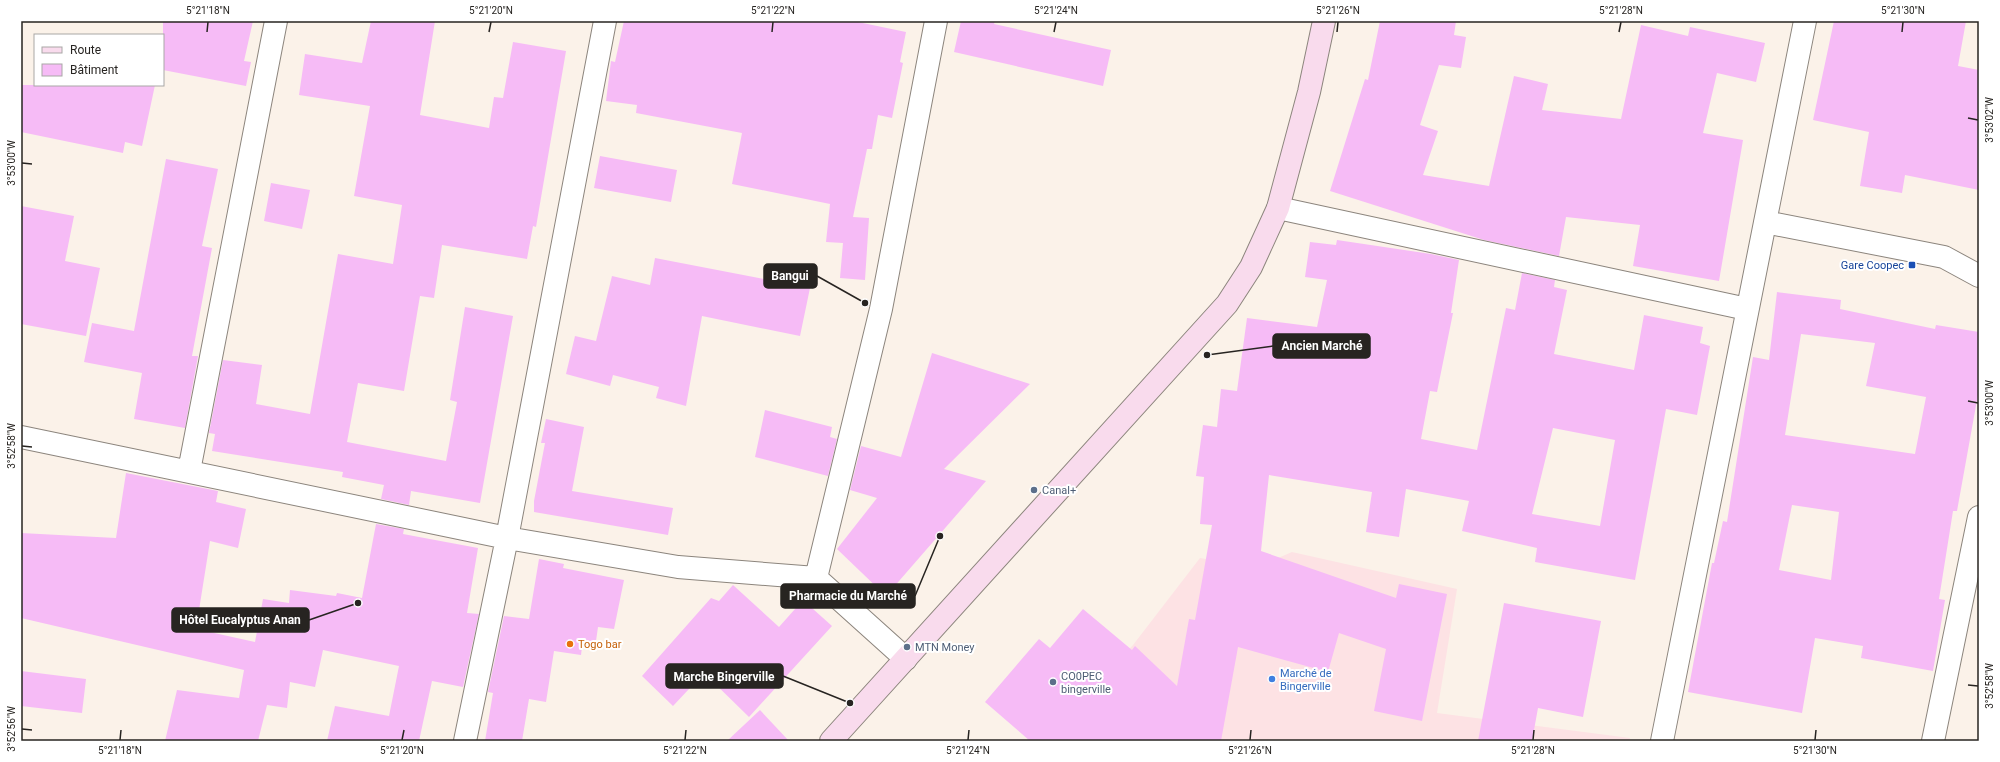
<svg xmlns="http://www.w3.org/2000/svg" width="2000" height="762" font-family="Roboto,sans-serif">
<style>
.commercial{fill:#fde2e4}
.building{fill:#f6bbf6;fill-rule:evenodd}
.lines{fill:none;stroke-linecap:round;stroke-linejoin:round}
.minor-casing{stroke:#8c857d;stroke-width:24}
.secondary-casing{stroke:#8c857d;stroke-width:24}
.minor{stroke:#fff;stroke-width:22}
.secondary{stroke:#f9dbed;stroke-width:22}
.ticks{fill:none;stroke:#272421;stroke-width:1.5}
.transit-dot{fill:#1a4fb4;stroke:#fff;stroke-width:1.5}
.service-dot{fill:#5c6f8a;stroke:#fff;stroke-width:1.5}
.food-dot{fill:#e8710a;stroke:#fff;stroke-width:1.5}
.shop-dot{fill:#3f7fe0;stroke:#fff;stroke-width:1.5}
.labels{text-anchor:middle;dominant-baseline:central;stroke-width:4;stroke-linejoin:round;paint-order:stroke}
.transit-label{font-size:11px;fill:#164399;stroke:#fff;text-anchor:end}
.service-label{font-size:11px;fill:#4e5e75;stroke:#fff;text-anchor:start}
.food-label{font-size:11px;fill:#c56008;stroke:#fff;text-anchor:start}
.shop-label{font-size:11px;fill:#366cbe;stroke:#fff;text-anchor:start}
.leader{fill:none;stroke:#272421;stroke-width:1.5}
.callout-dot{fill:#272421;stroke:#fff;stroke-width:1.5}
.callout{fill:#272421;stroke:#272421;stroke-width:1.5}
.callout-label{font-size:12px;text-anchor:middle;font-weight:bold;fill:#fff}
.neatline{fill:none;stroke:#272421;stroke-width:1.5}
.ticks-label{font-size:10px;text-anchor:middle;fill:#272421}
</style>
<rect width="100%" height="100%" fill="#fbf2e9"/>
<path class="commercial" d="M 1292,552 L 1457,589 L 1437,713 L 1630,738 L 1629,741 L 1044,741 L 1133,645 L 1200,558 L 1257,567 Z"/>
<path class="building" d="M 163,21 L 253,21 L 244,61 L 251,62 L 246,86 L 163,70 Z
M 371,21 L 435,21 L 420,115 L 489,128 L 494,97 L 503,98 L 513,42 L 566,51 L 536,227 L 533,226 L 527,259 L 442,245 L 434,298 L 420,296 L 404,391 L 358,383 L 347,442 L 446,461 L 457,402 L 450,400 L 465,307 L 513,316 L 480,503 L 411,491 L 409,505 L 381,499 L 384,485 L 342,477 L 343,472 L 212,451 L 215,434 L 209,433 L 223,360 L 262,365 L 256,404 L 310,414 L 338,254 L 393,264 L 402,205 L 354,196 L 370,106 L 299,95 L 305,54 L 362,63 Z
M 624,21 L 853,21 L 906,32 L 900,62 L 903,63 L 892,118 L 878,115 L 872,149 L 867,149 L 853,217 L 869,218 L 865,280 L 840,278 L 843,243 L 826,242 L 830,204 L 732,184 L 742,133 L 636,113 L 637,105 L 606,101 L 611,61 L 615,62 Z
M 961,21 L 995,21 L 994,24 L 1111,50 L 1103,86 L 954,52 Z
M 1380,21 L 1456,21 L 1454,35 L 1466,37 L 1461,68 L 1439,65 L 1420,125 L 1438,131 L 1423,175 L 1489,186 L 1514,76 L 1548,84 L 1542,110 L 1621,119 L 1641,25 L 1688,36 L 1690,27 L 1765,43 L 1756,82 L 1717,73 L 1703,133 L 1743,140 L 1719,281 L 1633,266 L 1640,225 L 1566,217 L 1559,256 L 1484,240 L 1330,191 L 1365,79 L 1368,80 Z
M 1834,21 L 1966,21 L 1958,66 L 1979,70 L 1979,190 L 1905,175 L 1902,193 L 1860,186 L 1869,132 L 1813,120 Z
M 21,85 L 155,85 L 142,146 L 125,142 L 123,153 L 21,132 Z
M 600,156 L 677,170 L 671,202 L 594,188 Z
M 166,159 L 218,169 L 202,246 L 212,248 L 192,356 L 198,356 L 185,428 L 134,419 L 142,373 L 84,362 L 92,323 L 134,331 Z
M 271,183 L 310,190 L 302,229 L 264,221 Z
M 21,206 L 74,216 L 65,261 L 100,268 L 86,336 L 21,324 Z
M 1337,240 L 1431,254 L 1459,260 L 1451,313 L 1453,313 L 1437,392 L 1430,391 L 1421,439 L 1477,450 L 1506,308 L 1515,310 L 1522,273 L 1555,280 L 1554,287 L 1567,290 L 1554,354 L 1634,370 L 1644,315 L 1703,327 L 1700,343 L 1710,346 L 1697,415 L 1666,409 L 1635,580 L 1535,562 L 1537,548 L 1462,531 L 1469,501 L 1406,489 L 1399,537 L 1366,532 L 1372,492 L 1269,475 L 1261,551 L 1396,598 L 1399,584 L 1447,594 L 1422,721 L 1374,711 L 1386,649 L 1339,633 L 1328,672 L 1238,647 L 1221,741 L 1030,741 L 985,702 L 1039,639 L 1050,648 L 1083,609 L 1132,650 L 1135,646 L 1177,686 L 1189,619 L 1195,620 L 1212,525 L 1200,524 L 1204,477 L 1196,476 L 1203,425 L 1217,427 L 1221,389 L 1237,391 L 1247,318 L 1317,327 L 1327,280 L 1305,277 L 1310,242 L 1336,245 ZM 1553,428 L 1615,440 L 1600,526 L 1532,514 Z
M 655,258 L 810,288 L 800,336 L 702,316 L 686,406 L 656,398 L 659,387 L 613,375 L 610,386 L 566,374 L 575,336 L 596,341 L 612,276 L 650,285 Z
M 1777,292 L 1841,300 L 1840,309 L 1935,329 L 1936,325 L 1979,332 L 1979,389 L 1957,511 L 1953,511 L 1939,599 L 1945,600 L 1933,671 L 1861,658 L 1863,646 L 1815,638 L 1802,713 L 1688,692 L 1712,563 L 1714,563 L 1723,521 L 1727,522 L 1753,357 L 1769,360 ZM 1801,334 L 1875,343 L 1866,386 L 1926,397 L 1915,454 L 1785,435 ZM 1792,505 L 1839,512 L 1831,580 L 1779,570 Z
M 932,353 L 1030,384 L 944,469 L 986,481 L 886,596 L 837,549 L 877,498 L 850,490 L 861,446 L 901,457 Z
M 765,410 L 832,427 L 830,437 L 837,439 L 828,476 L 755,457 Z
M 546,419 L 584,427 L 572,491 L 673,508 L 668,535 L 534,512 L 534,501 L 545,443 L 541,443 Z
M 126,473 L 218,491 L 216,502 L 246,509 L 238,548 L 210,541 L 196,629 L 255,642 L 263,599 L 289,603 L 290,590 L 336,596 L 337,593 L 362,598 L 376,524 L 404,529 L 403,534 L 478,548 L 467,613 L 479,614 L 463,687 L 432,681 L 419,741 L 327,741 L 335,706 L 389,716 L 399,666 L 323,650 L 315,687 L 290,682 L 287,708 L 267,705 L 258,741 L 165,741 L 177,690 L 239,698 L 244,670 L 21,618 L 21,533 L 116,538 Z
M 539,559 L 564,564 L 563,568 L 624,580 L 614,629 L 598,627 L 595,648 L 582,647 L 581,655 L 554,651 L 546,702 L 529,699 L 522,741 L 485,741 L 493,693 L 488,692 L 504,616 L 529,619 Z
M 733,585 L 779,627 L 803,600 L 832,626 L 749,717 L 704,673 L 673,706 L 642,676 L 711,598 L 719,601 Z
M 1504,603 L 1601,621 L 1583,717 L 1538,708 L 1532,741 L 1478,741 Z
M 21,671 L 86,679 L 82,713 L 21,706 Z
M 760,710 L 789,741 L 727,741 Z"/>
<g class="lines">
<g class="minor-casing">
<path id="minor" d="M 1278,208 L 1747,309
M 1765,222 L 1944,257 L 1979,276
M 21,437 L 507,538 L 678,567 L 816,578 L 906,659
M 189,471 L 276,21
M 816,578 L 881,309 L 936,21
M 465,741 L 507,538 L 605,21
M 1662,741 L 1805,21
M 1933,741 L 1979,517"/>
</g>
<g class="secondary-casing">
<path id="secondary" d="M 831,741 L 1227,304 L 1251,267 L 1278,208 L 1309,92 L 1324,21"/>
</g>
<use href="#minor" class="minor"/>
<use href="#secondary" class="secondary"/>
</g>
<path class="ticks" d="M 207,32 L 208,22M 489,32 L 491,22M 772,32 L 773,22M 1054,32 L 1056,22M 1337,32 L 1338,22M 1619,32 L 1621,22M 1902,32 L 1903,22M 1968,118 L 1978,120M 22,163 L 32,164M 1968,401 L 1978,403M 22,446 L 32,447M 1968,685 L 1978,686M 22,729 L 32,730M 120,740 L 121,730M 402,740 L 404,730M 685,740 L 686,730M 968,740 L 969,730M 1250,740 L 1251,730M 1533,740 L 1534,730M 1815,740 L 1816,730"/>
<rect class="transit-dot" x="1908" y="261" width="8" height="8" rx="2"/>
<g class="service-dot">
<circle cx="1034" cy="490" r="4"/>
<circle cx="907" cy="647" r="4"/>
<circle cx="1053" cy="682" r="4"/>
</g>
<circle class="food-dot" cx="570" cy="644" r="4"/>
<circle class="shop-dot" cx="1272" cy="679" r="4"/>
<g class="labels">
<g class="transit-label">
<text x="1904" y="265">Gare Coopec</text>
</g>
<g class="service-label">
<text x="1042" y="490">Canal+</text>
<text x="915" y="647">MTN Money</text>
<text x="1061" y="676">CO0PEC<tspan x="1061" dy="13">bingerville</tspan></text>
</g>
<g class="food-label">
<text x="578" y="644">Togo bar</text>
</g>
<g class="shop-label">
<text x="1280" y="673">Marché de<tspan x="1280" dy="13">Bingerville</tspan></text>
</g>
</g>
<path class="leader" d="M865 303L817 276M1207 355L1273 346M940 536L915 596M358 603L309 620M850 703L783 676"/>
<g class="callout-dot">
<circle cx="865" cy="303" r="4"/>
<circle cx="1207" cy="355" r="4"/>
<circle cx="940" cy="536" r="4"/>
<circle cx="358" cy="603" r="4"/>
<circle cx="850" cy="703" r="4"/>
</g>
<g class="callout">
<rect x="764" y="264" width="53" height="24" rx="4"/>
<rect x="1273" y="334" width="97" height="24" rx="4"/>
<rect x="781" y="584" width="134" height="24" rx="4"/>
<rect x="172" y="608" width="137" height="24" rx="4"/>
<rect x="666" y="664" width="117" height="24" rx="4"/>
</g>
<g class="callout-label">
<text x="790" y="280">Bangui</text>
<text x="1322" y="350">Ancien Marché</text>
<text x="848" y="600">Pharmacie du Marché</text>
<text x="240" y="624">Hôtel Eucalyptus Anan</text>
<text x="724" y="681">Marche Bingerville</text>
</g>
<rect width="2000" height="762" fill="none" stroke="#ffffff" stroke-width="44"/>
<rect x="34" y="34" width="130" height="52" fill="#ffffff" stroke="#a9a7a6"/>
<rect x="42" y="47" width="20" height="6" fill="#f9dbed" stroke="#a9a7a6"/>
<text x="70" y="54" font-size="12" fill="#272421">Route</text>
<rect x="42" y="64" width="20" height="12" fill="#f6bbf6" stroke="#a9a7a6"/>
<text x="70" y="74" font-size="12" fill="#272421">Bâtiment</text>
<rect x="22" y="22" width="1956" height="718" class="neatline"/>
<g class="ticks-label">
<text x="208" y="14">5°21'18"N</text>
<text x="491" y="14">5°21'20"N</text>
<text x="773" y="14">5°21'22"N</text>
<text x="1056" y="14">5°21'24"N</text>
<text x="1338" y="14">5°21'26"N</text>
<text x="1621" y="14">5°21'28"N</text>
<text x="1903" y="14">5°21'30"N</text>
<text transform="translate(1989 120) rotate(-90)" y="4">3°53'02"W</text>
<text transform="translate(11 163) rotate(-90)" y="4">3°53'00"W</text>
<text transform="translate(1989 403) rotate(-90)" y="4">3°53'00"W</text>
<text transform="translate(11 446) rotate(-90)" y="4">3°52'58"W</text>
<text transform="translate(1989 686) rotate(-90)" y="4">3°52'58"W</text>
<text transform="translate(11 729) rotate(-90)" y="4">3°52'56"W</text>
<text x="120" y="754">5°21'18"N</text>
<text x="402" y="754">5°21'20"N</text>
<text x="685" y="754">5°21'22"N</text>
<text x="968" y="754">5°21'24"N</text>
<text x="1250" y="754">5°21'26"N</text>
<text x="1533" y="754">5°21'28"N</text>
<text x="1815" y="754">5°21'30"N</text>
</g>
</svg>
